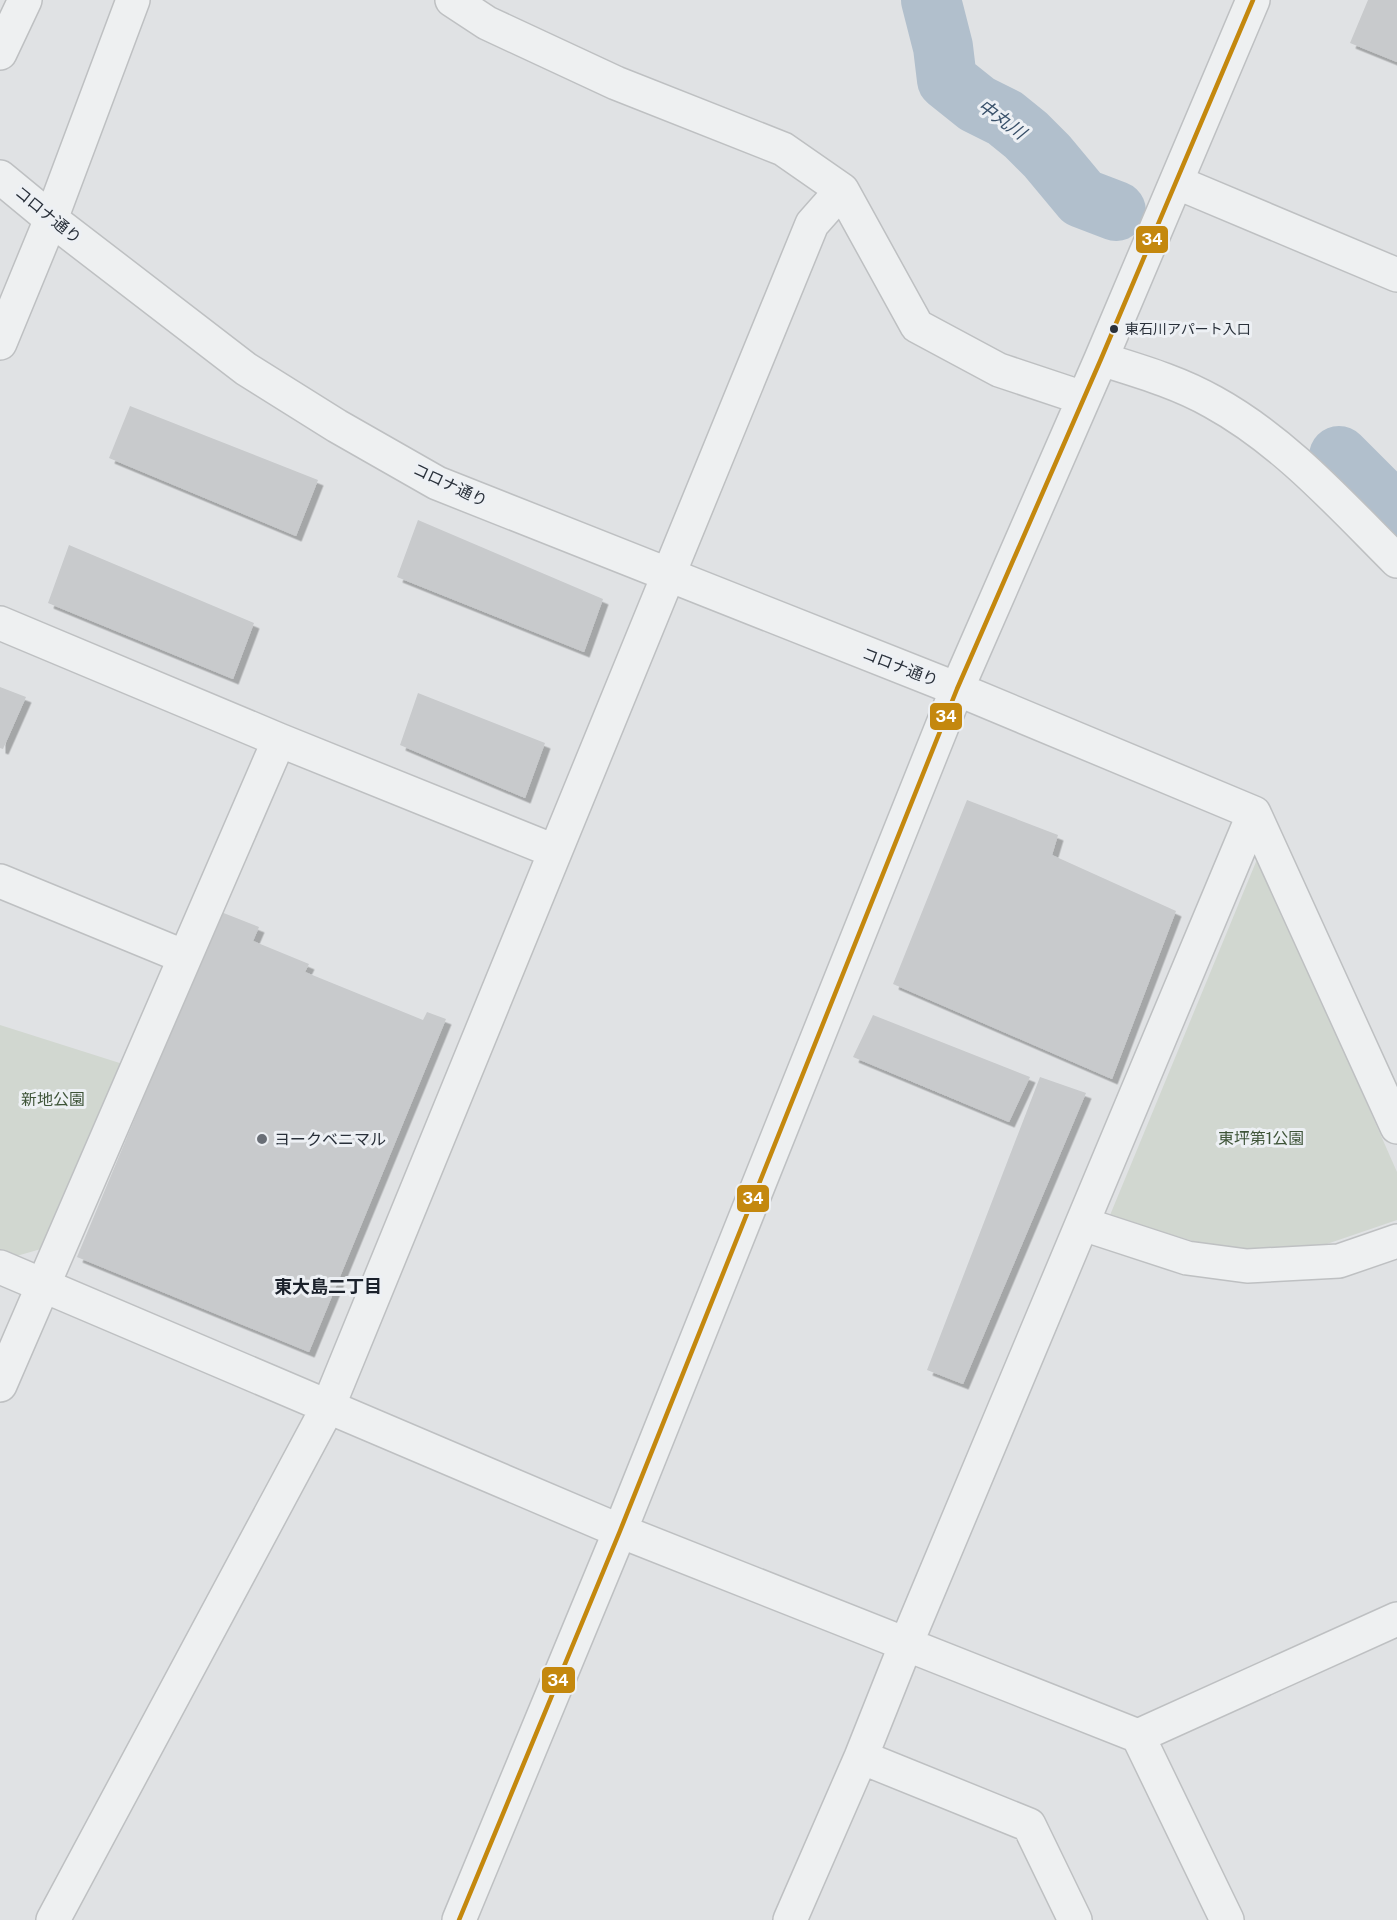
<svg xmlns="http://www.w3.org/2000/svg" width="1397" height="1920" font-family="'Public Sans','Noto Sans JP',sans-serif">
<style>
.green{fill:#d1d7d0}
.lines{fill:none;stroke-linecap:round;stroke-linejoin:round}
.river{stroke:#b1bfcc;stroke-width:60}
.building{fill:#c8cacc;filter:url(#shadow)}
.minor-casing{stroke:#bec0c2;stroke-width:36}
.minor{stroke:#eef0f1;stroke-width:33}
.bus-1-casing{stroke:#edf0f4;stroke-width:9}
.bus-1{stroke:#c4880e;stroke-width:4.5}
.bus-dot{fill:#29303a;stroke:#edf0f4;stroke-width:2}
.poi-dot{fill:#696e76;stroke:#edf0f4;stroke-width:2}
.labels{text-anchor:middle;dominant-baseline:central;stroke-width:6;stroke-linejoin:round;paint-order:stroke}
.bus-label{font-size:14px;fill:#29303a;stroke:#edf0f4;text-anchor:start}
.street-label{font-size:16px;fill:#29303a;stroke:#edf0f4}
.park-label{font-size:16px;fill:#3e5438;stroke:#edf0f4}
.poi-label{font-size:16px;fill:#29303a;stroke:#edf0f4;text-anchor:start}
.water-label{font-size:18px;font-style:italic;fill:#385069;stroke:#edf0f4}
.neighbourhood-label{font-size:18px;font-weight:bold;fill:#1b212b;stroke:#edf0f4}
.line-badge{stroke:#edf0f4;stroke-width:2}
.badge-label{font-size:16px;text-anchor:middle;font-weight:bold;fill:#fff}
</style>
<defs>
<filter id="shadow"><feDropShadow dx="5.5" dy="5.5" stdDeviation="0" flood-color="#0004"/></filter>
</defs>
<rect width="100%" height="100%" fill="#e0e2e4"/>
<path class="green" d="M 1258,857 L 1397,1172 L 1397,1220 L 1315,1248 L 1260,1249 L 1210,1246 L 1156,1230 L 1108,1220 Z
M 0,1025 L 126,1065 L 41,1249 L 13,1257 L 0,1251 Z"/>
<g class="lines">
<path class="river" d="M 931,0 L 943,47 L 947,80 L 977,104 L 1005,118 L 1026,135 L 1047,156 L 1082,198 L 1116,211
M 1339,456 L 1397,514"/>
</g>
<path class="building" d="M 1368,0 L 1397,0 L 1397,62 L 1350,43 Z
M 130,406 L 318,480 L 296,536 L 109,458 Z
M 418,520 L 603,599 L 584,652 L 397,577 Z
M 69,545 L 254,623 L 233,679 L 48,603 Z
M 0,687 L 26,697 L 3,749 L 0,748 Z
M 418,693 L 545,743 L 525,798 L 400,745 Z
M 967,800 L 1058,835 L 1052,855 L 1176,911 L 1112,1079 L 893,984 Z
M 221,912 L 259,927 L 253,941 L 309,964 L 305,972 L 423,1020 L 427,1012 L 446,1019 L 309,1352 L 77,1257 Z
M 873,1015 L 1030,1077 L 1009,1122 L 853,1057 Z
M 1040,1077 L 1086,1093 L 963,1384 L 927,1370 Z"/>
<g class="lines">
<g class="minor-casing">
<path id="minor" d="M 452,0 L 487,23 L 616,83 L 783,149 L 842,190 L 917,326 L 999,370 L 1083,398
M 0,53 L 25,0
M 0,177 L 51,219 L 246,369 L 337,426 L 437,483 L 957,689 L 1254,813 L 1397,1127
M 1176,182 L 1397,275
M 0,343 L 51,219 L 133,0
M 1101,359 C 1139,371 1178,382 1213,402 C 1284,441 1340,504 1397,561
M 0,623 L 279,740 L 554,851
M 0,881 L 185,957
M 1083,1224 L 1187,1258 L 1247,1266 L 1339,1261 L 1397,1241
M 0,1267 L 620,1531 L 1138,1736 L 1227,1920
M 0,1385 L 279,740
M 1138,1736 L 1397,1619
M 861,1757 L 1029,1825 L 1075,1920
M 53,1920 L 328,1407 L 812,224 L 842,190
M 459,1920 L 620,1531 L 957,689 L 1101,359 L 1253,0
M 790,1920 L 861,1757 L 906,1644 L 1254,813"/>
</g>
<use href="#minor" class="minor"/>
<g class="bus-1-casing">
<path id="bus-1" d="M 459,1920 L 620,1531 L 957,689 L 1101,359 L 1253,0"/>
</g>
<use href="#bus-1" class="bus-1"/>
</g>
<circle class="bus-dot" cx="1114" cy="329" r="5"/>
<circle class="poi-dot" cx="262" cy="1139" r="6"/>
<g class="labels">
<g class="bus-label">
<text x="1125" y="329">東石川アパート入口</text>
</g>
<g class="street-label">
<text transform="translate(48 215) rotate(39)">コロナ通り</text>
<text transform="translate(450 485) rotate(25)">コロナ通り</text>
<text transform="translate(900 667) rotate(21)">コロナ通り</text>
</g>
<g class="park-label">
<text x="53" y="1099">新地公園</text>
<text x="1261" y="1138">東坪第1公園</text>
</g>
<g class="poi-label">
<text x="274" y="1139">ヨークベニマル</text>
</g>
<g class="water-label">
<text transform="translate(1002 119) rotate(36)">中丸川</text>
</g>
<g class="neighbourhood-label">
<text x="328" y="1286">東大島二丁目</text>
</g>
</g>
<g class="line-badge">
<rect x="1135" y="225" width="34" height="29" rx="6" fill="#c4880e"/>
<rect x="929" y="702" width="34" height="29" rx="6" fill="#c4880e"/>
<rect x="736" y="1184" width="34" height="29" rx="6" fill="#c4880e"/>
<rect x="541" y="1666" width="35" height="28" rx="6" fill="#c4880e"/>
</g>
<g class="badge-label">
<text x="1152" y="245">34</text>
<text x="946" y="722">34</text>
<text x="753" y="1204">34</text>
<text x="558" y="1686">34</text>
</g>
</svg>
